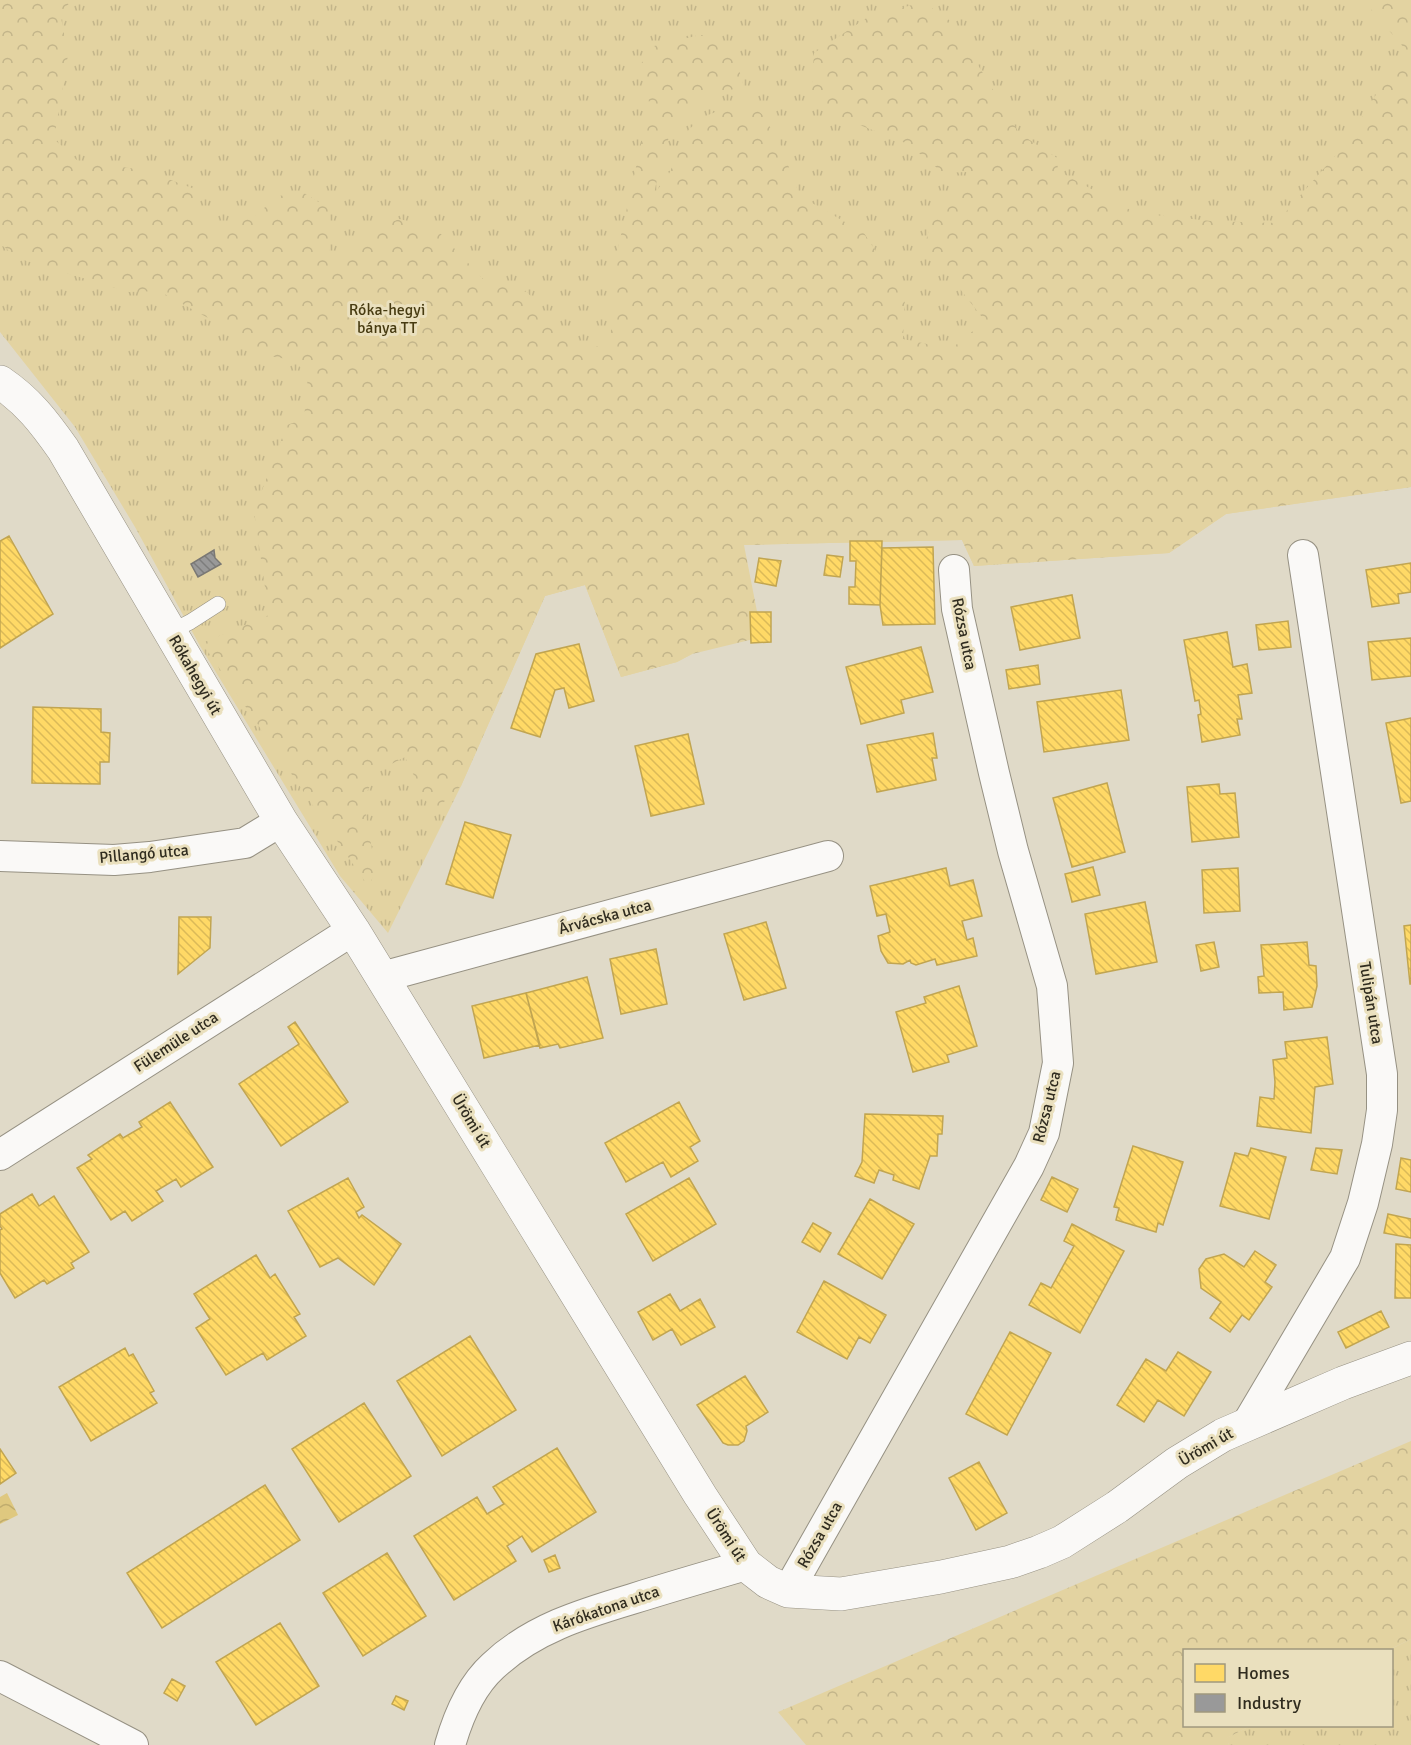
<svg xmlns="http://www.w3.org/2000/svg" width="1411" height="1745" font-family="Signika,sans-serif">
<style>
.grass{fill:url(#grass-tufts)}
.forest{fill:url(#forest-crowns)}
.water{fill:url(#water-waves)}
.homes{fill:url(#homes-back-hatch);stroke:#c1a551;stroke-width:1.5}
.industry{fill:url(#industry-back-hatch);stroke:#7a7874;stroke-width:1.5}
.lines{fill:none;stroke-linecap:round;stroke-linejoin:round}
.lane-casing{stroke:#969183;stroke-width:16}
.street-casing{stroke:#969183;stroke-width:32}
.secondary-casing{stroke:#969183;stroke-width:34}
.lane{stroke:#faf9f7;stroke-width:15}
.street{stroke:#faf9f7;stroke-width:30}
.secondary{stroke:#faf9f7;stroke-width:33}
.labels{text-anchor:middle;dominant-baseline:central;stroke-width:6;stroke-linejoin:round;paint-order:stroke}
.park-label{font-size:16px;fill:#473b11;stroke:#eae0be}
.street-label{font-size:16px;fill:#302c1f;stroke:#eae0be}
</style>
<defs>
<pattern id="grass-tufts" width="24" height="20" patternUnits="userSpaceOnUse" patternTransform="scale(1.5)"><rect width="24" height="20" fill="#e3d3a1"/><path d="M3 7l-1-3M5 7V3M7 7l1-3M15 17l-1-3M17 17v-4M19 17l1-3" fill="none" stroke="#c3b58a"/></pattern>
<pattern id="forest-crowns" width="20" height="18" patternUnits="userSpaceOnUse" patternTransform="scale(1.5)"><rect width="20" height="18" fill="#e3d3a1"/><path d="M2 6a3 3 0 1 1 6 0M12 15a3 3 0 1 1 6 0" fill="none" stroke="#c3b58a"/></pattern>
<pattern id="water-waves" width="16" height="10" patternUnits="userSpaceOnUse" patternTransform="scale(1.5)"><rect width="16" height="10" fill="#dfc87f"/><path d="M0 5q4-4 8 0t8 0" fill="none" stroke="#c0ac6d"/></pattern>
<pattern id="homes-back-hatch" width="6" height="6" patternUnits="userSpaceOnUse" patternTransform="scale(1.5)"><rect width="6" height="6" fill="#ffd966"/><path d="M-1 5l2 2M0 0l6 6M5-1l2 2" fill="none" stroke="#dbba58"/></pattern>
<pattern id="industry-back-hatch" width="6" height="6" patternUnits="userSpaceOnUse" patternTransform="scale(1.5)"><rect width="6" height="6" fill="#999"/><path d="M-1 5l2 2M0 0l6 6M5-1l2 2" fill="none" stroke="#7d7d7c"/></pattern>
</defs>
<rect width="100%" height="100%" fill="#e0dac8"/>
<path class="grass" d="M 0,0 L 1411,0 L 1411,487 L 1226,514 L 1169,553 L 974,566 L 962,540 L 744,545 L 692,654 L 677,662 L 621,677 L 585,585 L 545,596 L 461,786 L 388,933 L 340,876 L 200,646 L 135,527 L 75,427 L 0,332 Z
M 1411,1639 L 1411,1745 L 1229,1745 L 1226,1738 L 1250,1726 L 1392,1726 L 1392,1650 L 1389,1650 Z"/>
<path class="forest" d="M 73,0 L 60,12 L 68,55 L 54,139 L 78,161 L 144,170 L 192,188 L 198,218 L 216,228 L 256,215 L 278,196 L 304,193 L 330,209 L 329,259 L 350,259 L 367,230 L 400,219 L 438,231 L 486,282 L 527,292 L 566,337 L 583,349 L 604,345 L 613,326 L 613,271 L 642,140 L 650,111 L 647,86 L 642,77 L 635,72 L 654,46 L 700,35 L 720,37 L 735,56 L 744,87 C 732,90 719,91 708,95 C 669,109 662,159 654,194 L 668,176 L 689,129 L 708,115 L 728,107 L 752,106 L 763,115 L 780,144 L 800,196 L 864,233 L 905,297 L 903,339 L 951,349 L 985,321 L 925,244 L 933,216 L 975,184 L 966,172 L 943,173 L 908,144 L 847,120 L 811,99 L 814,53 L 868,17 L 923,2 L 952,22 L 1019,133 L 1057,158 L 1058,171 L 1136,213 L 1211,221 L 1276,223 L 1348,141 L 1383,83 L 1411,60 L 1411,487 L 1226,514 L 1169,553 L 974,566 L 962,540 L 744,545 L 762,637 L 692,654 L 677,662 L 621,677 L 585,585 L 545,596 L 461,786 L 432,813 L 405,757 L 378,771 L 363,799 L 376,872 L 368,886 L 202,643 L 269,615 L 254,511 L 287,425 L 304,419 L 308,375 L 293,360 L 251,353 L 219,324 L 159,291 L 129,292 L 20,259 L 0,244 L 0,1 Z
M 1363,0 L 1411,0 L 1411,56 Z
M 1411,1441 L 1411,1639 L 1389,1650 L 1184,1650 L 1184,1726 L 1250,1726 L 1227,1738 L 1229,1745 L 806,1745 L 778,1712 Z"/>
<path class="water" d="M 7,1493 L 18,1515 L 0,1524 L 0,1497 Z"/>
<path class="homes" d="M 9,536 L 53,614 L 0,648 L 0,541 Z
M 850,541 L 882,541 L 880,605 L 849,604 L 849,587 L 855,587 L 856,561 L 850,561 Z
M 933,547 L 935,624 L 883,625 L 880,605 L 882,548 Z
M 827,555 L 843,557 L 840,577 L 824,575 Z
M 759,558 L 781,561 L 776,586 L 755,582 Z
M 1411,563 L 1411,592 L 1398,594 L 1399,603 L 1372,607 L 1366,570 Z
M 1072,595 L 1080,638 L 1020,650 L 1011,607 Z
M 750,612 L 771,612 L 771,642 L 751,643 Z
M 1288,621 L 1291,647 L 1259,650 L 1256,625 Z
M 1227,632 L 1233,667 L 1247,664 L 1252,693 L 1238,695 L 1242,719 L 1237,719 L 1240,735 L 1202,742 L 1198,715 L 1201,714 L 1199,700 L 1195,701 L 1184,640 Z
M 1411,638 L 1411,676 L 1372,680 L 1368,642 Z
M 579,644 L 594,701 L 569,708 L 564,688 L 555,690 L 540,737 L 511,728 L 536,654 Z
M 921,647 L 933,692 L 901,700 L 904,713 L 861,724 L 846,667 Z
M 1038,665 L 1040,684 L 1009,689 L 1006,670 Z
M 1121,690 L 1129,740 L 1044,752 L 1037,702 Z
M 33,707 L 101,709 L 101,732 L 110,733 L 109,762 L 100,762 L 100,784 L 32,783 Z
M 1411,718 L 1411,801 L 1401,803 L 1386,723 Z
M 933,733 L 937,758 L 932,758 L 936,780 L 877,792 L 867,745 Z
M 688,734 L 704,804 L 651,816 L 635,746 Z
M 1107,783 L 1125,852 L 1072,867 L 1053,798 Z
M 1219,784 L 1220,794 L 1235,793 L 1239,837 L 1192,842 L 1187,787 Z
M 465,822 L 511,835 L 493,898 L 446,884 Z
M 1093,867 L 1100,895 L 1072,902 L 1065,874 Z
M 946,868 L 950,886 L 973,880 L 982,916 L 962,921 L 967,940 L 973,938 L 977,956 L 937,965 L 935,959 L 916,965 L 911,963 L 910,960 L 903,964 L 888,963 L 881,951 L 878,936 L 890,932 L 886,914 L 877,916 L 870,886 Z
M 1238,868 L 1240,911 L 1204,913 L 1202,870 Z
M 1145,902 L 1157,962 L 1096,974 L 1085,914 Z
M 179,917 L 211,917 L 210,948 L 178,974 Z
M 766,922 L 786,988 L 744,1000 L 724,934 Z
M 1411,925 L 1411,984 L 1410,984 L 1404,926 Z
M 1214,942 L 1219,967 L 1201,971 L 1196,945 Z
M 1307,942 L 1309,965 L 1316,966 L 1317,986 L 1312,1007 L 1284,1010 L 1283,992 L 1259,993 L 1258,977 L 1264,976 L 1261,945 Z
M 656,949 L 667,1004 L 621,1014 L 610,959 Z
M 587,977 L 603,1038 L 560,1048 L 558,1044 L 540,1048 L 526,993 Z
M 959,986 L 977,1046 L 947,1055 L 949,1062 L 913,1072 L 896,1012 L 926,1003 L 924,997 Z
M 526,993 L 540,1045 L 484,1058 L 472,1006 Z
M 295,1022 L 348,1102 L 281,1146 L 239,1084 L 299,1044 L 288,1027 Z
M 1327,1037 L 1333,1084 L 1315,1087 L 1311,1133 L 1257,1126 L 1260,1097 L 1274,1099 L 1275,1082 L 1273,1060 L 1287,1058 L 1285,1042 Z
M 170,1102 L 213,1167 L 181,1187 L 176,1179 L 156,1191 L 163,1201 L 132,1221 L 125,1211 L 111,1220 L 77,1168 L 92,1159 L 88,1155 L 120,1134 L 123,1138 L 142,1127 L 139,1122 Z
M 679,1102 L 700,1141 L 690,1147 L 698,1161 L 671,1177 L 663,1162 L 626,1182 L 605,1143 Z
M 865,1114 L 943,1116 L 942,1134 L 938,1134 L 937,1156 L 930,1156 L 919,1189 L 893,1180 L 894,1175 L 879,1170 L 874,1183 L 855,1176 L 862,1162 Z
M 1133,1146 L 1183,1162 L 1163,1225 L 1158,1223 L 1156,1232 L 1116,1220 L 1119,1208 L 1114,1207 Z
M 1251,1148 L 1286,1157 L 1269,1219 L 1220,1206 L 1235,1153 L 1248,1156 Z
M 1316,1148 L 1342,1150 L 1337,1174 L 1311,1170 Z
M 1401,1158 L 1411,1160 L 1411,1192 L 1396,1189 Z
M 1052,1177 L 1078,1189 L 1067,1212 L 1041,1200 Z
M 348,1178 L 364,1207 L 356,1212 L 359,1218 L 362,1215 L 401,1244 L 374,1285 L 338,1258 L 320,1267 L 288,1211 Z
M 689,1178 L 716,1224 L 653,1261 L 626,1214 Z
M 32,1194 L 39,1206 L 54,1196 L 89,1252 L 71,1263 L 74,1268 L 47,1284 L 44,1280 L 15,1298 L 0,1273 L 0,1230 L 2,1229 L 0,1226 L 0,1214 Z
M 870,1199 L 914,1224 L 882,1279 L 838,1254 Z
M 1388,1214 L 1411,1219 L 1411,1238 L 1384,1233 Z
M 813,1223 L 831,1233 L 820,1252 L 802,1242 Z
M 1072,1224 L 1124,1251 L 1080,1333 L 1029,1305 L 1041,1283 L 1051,1288 L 1074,1246 L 1064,1241 Z
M 1396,1244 L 1411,1245 L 1411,1298 L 1395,1298 Z
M 1255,1251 L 1276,1265 L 1265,1282 L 1272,1287 L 1249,1320 L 1242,1315 L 1230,1332 L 1210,1318 L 1221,1302 L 1201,1288 L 1199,1269 L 1206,1259 L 1224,1254 L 1244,1267 Z
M 256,1255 L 270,1278 L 275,1274 L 300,1314 L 294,1317 L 306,1336 L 267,1360 L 263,1353 L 226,1375 L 196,1328 L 210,1319 L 194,1294 Z
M 824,1281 L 886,1315 L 870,1343 L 859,1337 L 847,1359 L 797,1332 Z
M 670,1294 L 680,1311 L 700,1299 L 715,1327 L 681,1345 L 672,1329 L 653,1340 L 638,1312 Z
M 1381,1311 L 1389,1327 L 1346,1348 L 1338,1332 Z
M 1010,1332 L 1051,1353 L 1007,1435 L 966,1414 Z
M 470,1336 L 516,1410 L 442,1456 L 397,1381 Z
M 125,1348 L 129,1356 L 133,1354 L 154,1391 L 150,1393 L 157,1403 L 91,1441 L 59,1387 Z
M 1178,1352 L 1211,1372 L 1184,1416 L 1158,1400 L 1144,1422 L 1117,1405 L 1146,1359 L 1166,1371 Z
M 745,1376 L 768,1412 L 746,1426 L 747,1431 L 744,1441 L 738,1445 L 728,1445 L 723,1443 L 697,1405 Z
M 364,1403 L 411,1476 L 339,1522 L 292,1449 Z
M 557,1448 L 596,1512 L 532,1552 L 522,1536 L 507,1546 L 516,1561 L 454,1600 L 414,1536 L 477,1497 L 487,1514 L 504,1504 L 493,1487 Z
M 0,1449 L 16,1473 L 0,1484 Z
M 979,1462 L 1007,1513 L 976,1530 L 949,1478 Z
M 265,1485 L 300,1540 L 162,1628 L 127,1573 Z
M 387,1553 L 426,1616 L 363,1656 L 323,1593 Z
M 555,1555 L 560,1568 L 549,1572 L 544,1560 Z
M 280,1623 L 319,1686 L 256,1725 L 216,1662 Z
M 172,1679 L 185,1686 L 177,1701 L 164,1693 Z
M 396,1696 L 408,1701 L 404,1710 L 392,1704 Z"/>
<path class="industry" d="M 214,550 L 215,558 L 221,564 L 198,577 L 191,564 Z"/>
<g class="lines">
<g class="lane-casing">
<path id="lane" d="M 170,632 L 190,622 L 218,604"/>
</g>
<g class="street-casing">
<path id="street" d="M 0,856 L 114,860 L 150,857 L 245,843 L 281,821
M 382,977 L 828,856
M 0,1155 L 353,930
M 1247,1424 L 1345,1258 L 1363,1203 L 1377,1144 L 1382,1110 L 1382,1074 L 1303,555
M 788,1591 L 1029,1166 L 1044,1133 L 1058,1063 L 1052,986 L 1013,851 L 994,773 L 957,609 L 954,570
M 0,1676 L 133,1745
M 450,1745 C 458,1717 471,1686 493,1666 C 532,1629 582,1614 632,1599 C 670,1587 708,1576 746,1565"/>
</g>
<g class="secondary-casing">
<path id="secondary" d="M 0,382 C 28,401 44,422 63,449 L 281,821 L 353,930 L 700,1495 L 746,1565 L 768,1582 L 788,1591 L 841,1594 L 941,1577 L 1010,1562 L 1039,1552 L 1062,1542 L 1117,1507 L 1177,1463 L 1223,1435 L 1343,1383 L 1411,1358"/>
</g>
<use href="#lane" class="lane"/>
<use href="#street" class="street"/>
<use href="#secondary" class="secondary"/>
</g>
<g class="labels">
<g class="park-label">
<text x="387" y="310">Róka-hegyi<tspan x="387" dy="18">bánya TT</tspan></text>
</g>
<g class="street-label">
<text transform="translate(964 634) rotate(79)">Rózsa utca</text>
<text transform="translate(195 675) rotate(60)">Rókahegyi út</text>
<text transform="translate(144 854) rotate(-5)">Pillangó utca</text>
<text transform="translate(605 917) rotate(-15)">Árvácska utca</text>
<text transform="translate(1371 1003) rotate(81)">Tulipán utca</text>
<text transform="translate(176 1042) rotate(-33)">Fülemüle utca</text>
<text transform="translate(1047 1107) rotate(-76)">Rózsa utca</text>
<text transform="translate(471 1121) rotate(59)">Ürömi út</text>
<text transform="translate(1206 1447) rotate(-30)">Ürömi út</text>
<text transform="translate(726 1535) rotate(57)">Ürömi út</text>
<text transform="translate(820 1535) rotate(-60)">Rózsa utca</text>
<text transform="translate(606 1609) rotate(-19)">Kárókatona utca</text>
</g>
</g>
<rect x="1183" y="1649" width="210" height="78" fill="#eae0be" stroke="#a0987e" stroke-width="1.5"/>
<rect x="1195" y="1664" width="30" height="18" fill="#ffd966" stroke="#a0987e" stroke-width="1.5"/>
<text x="1237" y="1679" font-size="18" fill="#302c1f">Homes</text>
<rect x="1195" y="1694" width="30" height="18" fill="#999999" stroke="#a0987e" stroke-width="1.5"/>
<text x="1237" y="1709" font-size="18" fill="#302c1f">Industry</text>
</svg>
